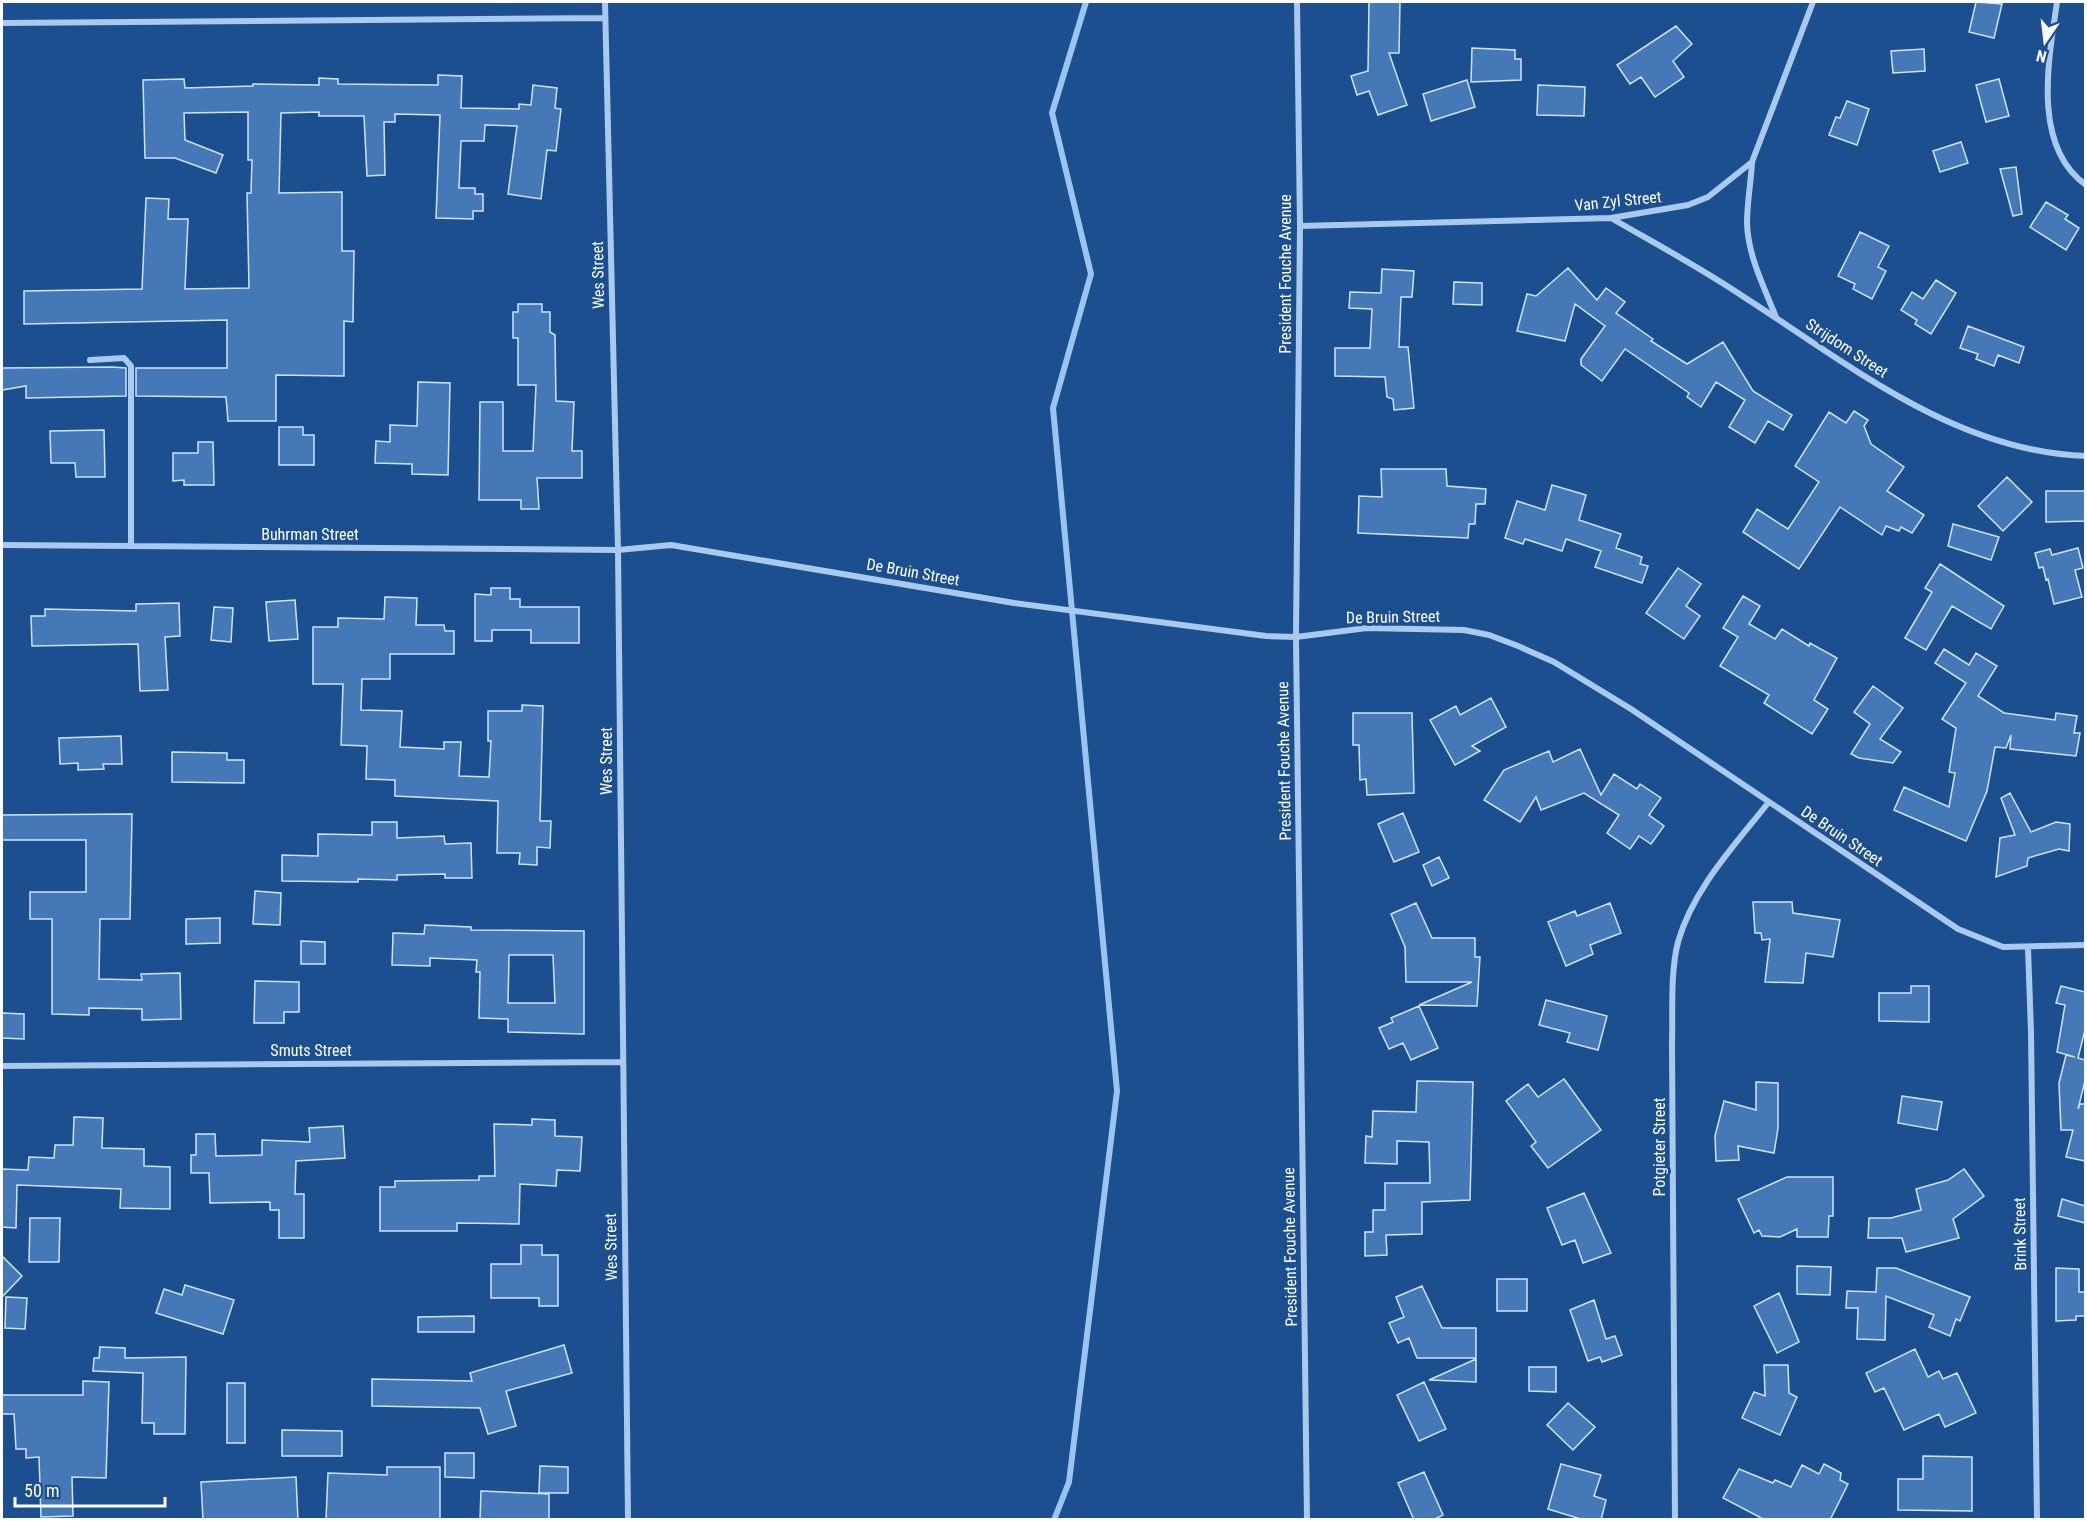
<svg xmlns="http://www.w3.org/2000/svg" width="2087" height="1521" font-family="'Roboto Condensed',sans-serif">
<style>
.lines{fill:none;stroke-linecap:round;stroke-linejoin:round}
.stream{stroke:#9cc4f0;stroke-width:6}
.building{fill:#4478b7;stroke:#cfe3fa;stroke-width:1.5;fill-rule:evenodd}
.minor{stroke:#a9c9ee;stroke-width:6}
.labels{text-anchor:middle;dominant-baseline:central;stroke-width:6;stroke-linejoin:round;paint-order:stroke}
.street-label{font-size:16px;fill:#fff;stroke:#1b4f8f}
</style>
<rect width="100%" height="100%" fill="#1b4f8f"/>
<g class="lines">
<path class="stream" d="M 1054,1520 L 1069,1482 L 1117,1091 L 1053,408 L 1091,274 L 1052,113 L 1086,2"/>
</g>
<path class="building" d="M 1369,2 L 1400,2 L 1399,53 L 1389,53 L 1407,105 L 1378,115 L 1369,91 L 1357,95 L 1351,76 L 1368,71 Z
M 1976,2 L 2002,4 L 1994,38 L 1969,32 Z
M 1676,26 L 1692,44 L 1673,61 L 1684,77 L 1655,97 L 1641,77 L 1630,84 L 1617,65 Z
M 1472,48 L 1515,50 L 1515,59 L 1521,59 L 1521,80 L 1471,82 Z
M 1924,49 L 1925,71 L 1893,73 L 1891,51 Z
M 438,75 L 462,76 L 461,108 L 519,109 L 519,104 L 531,105 L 533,85 L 557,88 L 555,108 L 561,109 L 556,151 L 547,150 L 541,199 L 508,194 L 517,126 L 485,125 L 484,141 L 461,141 L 459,188 L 475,188 L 475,194 L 483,194 L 483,211 L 473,211 L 473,219 L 436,218 L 440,115 L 395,114 L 395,122 L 384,122 L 385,175 L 367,176 L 364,116 L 319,116 L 319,112 L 281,113 L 279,193 L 342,192 L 342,251 L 354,251 L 353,322 L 344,321 L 344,376 L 276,375 L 276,421 L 228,421 L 226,397 L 136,396 L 136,368 L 227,368 L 227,320 L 24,324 L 24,291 L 142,289 L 146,198 L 169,199 L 168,219 L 188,219 L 185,289 L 249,288 L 247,193 L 251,193 L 252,160 L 248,160 L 248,112 L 184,113 L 185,140 L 223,155 L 216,173 L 175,158 L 145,158 L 143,80 L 184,79 L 185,88 L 253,86 L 253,84 L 319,85 L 319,78 L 338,79 L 338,84 L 438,85 Z
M 1999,79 L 2009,116 L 1986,122 L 1976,85 Z
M 1467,80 L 1475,107 L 1431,121 L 1423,94 Z
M 1538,85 L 1585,87 L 1584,116 L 1537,115 Z
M 1847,101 L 1869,109 L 1857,145 L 1829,135 L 1836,117 L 1840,118 Z
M 1961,142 L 1968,163 L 1940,172 L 1933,151 Z
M 2016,167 L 2022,214 L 2013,216 L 2000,169 Z
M 2046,202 L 2068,215 L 2065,219 L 2079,228 L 2066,250 L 2030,227 Z
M 1860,232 L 1889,246 L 1878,267 L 1886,271 L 1872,299 L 1853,289 L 1855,284 L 1838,276 Z
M 1568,268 L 1597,300 L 1606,288 L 1625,302 L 1616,313 L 1653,339 L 1651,341 L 1687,364 L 1723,342 L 1753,391 L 1792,415 L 1783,430 L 1768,421 L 1755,443 L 1729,427 L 1745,400 L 1716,382 L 1701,407 L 1687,397 L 1689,393 L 1625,349 L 1602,381 L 1581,365 L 1581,359 L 1605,326 L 1575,304 L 1565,341 L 1517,331 L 1527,294 L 1536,296 Z
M 1382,269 L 1414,271 L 1412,297 L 1401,297 L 1399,347 L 1408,347 L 1414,408 L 1394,410 L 1393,399 L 1387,397 L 1385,377 L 1335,376 L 1335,348 L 1370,348 L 1372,309 L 1349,308 L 1350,292 L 1381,293 Z
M 1936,280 L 1956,293 L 1931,334 L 1915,324 L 1917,320 L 1901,310 L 1912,292 L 1923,299 Z
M 1454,282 L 1482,283 L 1482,305 L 1453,304 Z
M 518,304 L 542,304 L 542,312 L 550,312 L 550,332 L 555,335 L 556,401 L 574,402 L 572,451 L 582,451 L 582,478 L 537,478 L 539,509 L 521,509 L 521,500 L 479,500 L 480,402 L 503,402 L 503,451 L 533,451 L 536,385 L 518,385 L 518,338 L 513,338 L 513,312 L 518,312 Z
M 1968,326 L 2024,347 L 2019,363 L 1998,355 L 1994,366 L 1976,359 L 1978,354 L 1960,348 Z
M 112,367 L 126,368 L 126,396 L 26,398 L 26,386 L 2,390 L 2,368 Z
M 418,382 L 450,383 L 448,475 L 412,474 L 412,464 L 375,463 L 376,441 L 390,442 L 390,425 L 417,426 Z
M 1854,411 L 1868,420 L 1864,426 L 1871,444 L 1904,467 L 1887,491 L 1924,515 L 1912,533 L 1901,527 L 1899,531 L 1886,526 L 1882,535 L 1840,507 L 1799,569 L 1743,532 L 1757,509 L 1788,529 L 1819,482 L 1795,466 L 1829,412 L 1846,423 Z
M 279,427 L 303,427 L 303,435 L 314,435 L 314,465 L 279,465 Z
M 104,430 L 105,477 L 76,477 L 75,463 L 51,463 L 50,431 Z
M 198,442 L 213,442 L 214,485 L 184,485 L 184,480 L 173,481 L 173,453 L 198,453 Z
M 1381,469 L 1446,469 L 1447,486 L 1486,489 L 1485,504 L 1476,504 L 1475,524 L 1469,524 L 1468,538 L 1358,533 L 1359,496 L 1382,497 Z
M 2007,477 L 2032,502 L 2003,531 L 1978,506 Z
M 1552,485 L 1586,495 L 1579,520 L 1621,534 L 1616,548 L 1642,557 L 1640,564 L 1648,566 L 1642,583 L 1595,567 L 1601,551 L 1566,539 L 1562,551 L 1525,539 L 1523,544 L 1505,538 L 1517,501 L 1545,510 Z
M 2046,491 L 2085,491 L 2085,521 L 2046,522 Z
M 1953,524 L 1999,537 L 1991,560 L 1948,546 Z
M 2078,548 L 2083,568 L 2075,570 L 2082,597 L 2054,604 L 2048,579 L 2046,580 L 2043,567 L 2039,568 L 2035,553 L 2050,549 L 2052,555 Z
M 1940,564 L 2004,606 L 1991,629 L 1952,606 L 1926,650 L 1905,638 L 1932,592 L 1925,588 Z
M 1678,568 L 1701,584 L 1686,606 L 1700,616 L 1684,639 L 1646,613 Z
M 491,588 L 510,588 L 510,599 L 520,599 L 520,607 L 579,607 L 579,643 L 531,643 L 531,630 L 492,630 L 492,641 L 475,641 L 475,594 L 491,595 Z
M 1743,596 L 1760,606 L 1749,624 L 1775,639 L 1782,629 L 1809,646 L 1810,643 L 1837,658 L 1814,700 L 1828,709 L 1812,734 L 1764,703 L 1769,695 L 1720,666 L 1738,637 L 1723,628 Z
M 385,597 L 417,598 L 416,625 L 444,625 L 445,631 L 454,631 L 454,654 L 390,654 L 390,679 L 362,679 L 361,710 L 402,711 L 400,747 L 444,749 L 444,742 L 461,742 L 459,776 L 489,777 L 491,741 L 488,741 L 488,711 L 522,711 L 522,705 L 543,706 L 540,821 L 551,821 L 550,848 L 537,847 L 537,865 L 519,864 L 520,853 L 497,853 L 498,801 L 395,796 L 395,780 L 366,779 L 367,746 L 341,745 L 343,684 L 313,684 L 313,627 L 338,627 L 338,618 L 384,619 Z
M 295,600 L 298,639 L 269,641 L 266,602 Z
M 179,603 L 180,636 L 165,637 L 168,690 L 140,691 L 138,644 L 32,646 L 31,616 L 45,616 L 45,609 L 136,611 L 136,604 Z
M 214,607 L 233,608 L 231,642 L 211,640 Z
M 1944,649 L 1969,665 L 1976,653 L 1997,666 L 1978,696 L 2004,713 L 2055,720 L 2056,713 L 2077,716 L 2074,733 L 2080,733 L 2076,756 L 2010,749 L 2011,735 L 2006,748 L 1995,747 L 1987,791 L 1966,841 L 1894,810 L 1904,787 L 1949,807 L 1955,773 L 1949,772 L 1956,728 L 1942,719 L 1966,683 L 1935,663 Z
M 1873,686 L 1903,708 L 1880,739 L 1901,752 L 1893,763 L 1859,758 L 1851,754 L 1870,724 L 1854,712 Z
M 1491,698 L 1506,727 L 1472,746 L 1480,751 L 1455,765 L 1430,720 L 1456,706 L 1460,715 Z
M 1353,713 L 1412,713 L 1414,793 L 1367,795 L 1366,779 L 1360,780 L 1359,745 L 1353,745 Z
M 121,736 L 122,764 L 103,764 L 104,769 L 78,770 L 78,763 L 60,764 L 59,738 Z
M 1580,749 L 1601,795 L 1614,774 L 1637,789 L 1640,784 L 1661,798 L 1649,815 L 1664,826 L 1651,844 L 1639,836 L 1630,849 L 1607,833 L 1619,815 L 1584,793 L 1541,810 L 1536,797 L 1520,822 L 1484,800 L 1504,770 L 1549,751 L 1553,762 Z
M 172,752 L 227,753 L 227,760 L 244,760 L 244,783 L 172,782 Z
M 2010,793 L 2031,832 L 2056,822 L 2070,824 L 2069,851 L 2059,849 L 2028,858 L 2027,866 L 1996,877 L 2000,838 L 2015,835 L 2001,798 Z
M 1403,813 L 1419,852 L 1394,862 L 1378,824 Z
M 132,814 L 130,919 L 100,919 L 99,979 L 142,980 L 141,974 L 180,973 L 181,1019 L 142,1020 L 142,1009 L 89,1008 L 89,1015 L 52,1014 L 52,919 L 30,919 L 30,892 L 86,892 L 86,840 L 2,840 L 2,815 Z
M 372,822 L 397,822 L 397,838 L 444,836 L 445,844 L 471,843 L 472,878 L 445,878 L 445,874 L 397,875 L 397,880 L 358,879 L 358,882 L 282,881 L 282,855 L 318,856 L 318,834 L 372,835 Z
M 1439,857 L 1449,878 L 1432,886 L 1423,865 Z
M 255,891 L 281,893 L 280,925 L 253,924 Z
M 1753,902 L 1792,902 L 1793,913 L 1840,920 L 1833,957 L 1806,953 L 1803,983 L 1765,982 L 1770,939 L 1762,940 L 1761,933 L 1755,933 Z
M 1416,903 L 1432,938 L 1475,938 L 1475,957 L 1480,957 L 1477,1006 L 1419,1005 L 1472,982 L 1406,982 L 1405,947 L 1391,914 Z
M 1610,903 L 1621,933 L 1590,945 L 1593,954 L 1566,966 L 1548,922 L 1575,911 L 1577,916 Z
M 220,918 L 220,943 L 186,944 L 186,919 Z
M 425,925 L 471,927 L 471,930 L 584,931 L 584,1034 L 508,1032 L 508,1019 L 479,1018 L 480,972 L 476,972 L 477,960 L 430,958 L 430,966 L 392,965 L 393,933 L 424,934 ZM 509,955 L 553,955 L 555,1003 L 508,1003 Z
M 301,941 L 325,942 L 325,964 L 301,964 Z
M 255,981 L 299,982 L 299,1012 L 284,1012 L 284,1023 L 254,1023 Z
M 1911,986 L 1929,986 L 1929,1022 L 1879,1021 L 1879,993 L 1911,993 Z
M 2061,986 L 2085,992 L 2085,1030 L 2078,1058 L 2085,1060 L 2085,1081 L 2078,1109 L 2080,1104 L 2085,1104 L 2085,1161 L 2066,1157 L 2073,1130 L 2061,1130 L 2059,1083 L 2066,1055 L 2075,1057 L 2057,1052 L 2065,1005 L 2056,1003 Z
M 1546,1000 L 1607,1016 L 1598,1050 L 1567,1042 L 1570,1033 L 1539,1025 Z
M 1419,1006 L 1438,1048 L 1411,1060 L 1403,1043 L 1389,1049 L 1379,1028 L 1393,1022 L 1391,1018 Z
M 2,1013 L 24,1014 L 24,1039 L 2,1038 Z
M 1564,1079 L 1601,1130 L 1548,1168 L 1531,1146 L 1536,1142 L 1506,1101 L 1528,1084 L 1538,1097 Z
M 1417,1081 L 1473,1082 L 1470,1200 L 1422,1202 L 1422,1234 L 1386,1235 L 1387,1255 L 1365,1256 L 1365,1232 L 1373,1232 L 1373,1210 L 1385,1210 L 1385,1183 L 1430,1183 L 1429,1142 L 1397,1141 L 1397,1164 L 1365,1163 L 1366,1136 L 1372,1137 L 1373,1111 L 1416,1112 Z
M 1756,1082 L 1778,1083 L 1778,1128 L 1774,1153 L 1738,1146 L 1739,1160 L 1716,1161 L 1715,1136 L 1724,1101 L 1756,1110 Z
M 1902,1096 L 1942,1102 L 1937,1130 L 1898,1123 Z
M 74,1117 L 103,1118 L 102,1148 L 144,1149 L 144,1166 L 170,1167 L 170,1209 L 120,1208 L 121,1189 L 17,1185 L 16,1228 L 2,1227 L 2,1169 L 28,1170 L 29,1157 L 54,1158 L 55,1145 L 73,1145 Z
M 532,1119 L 555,1120 L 555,1136 L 582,1137 L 580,1171 L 557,1170 L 556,1186 L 520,1184 L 519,1224 L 457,1223 L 457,1231 L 380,1231 L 380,1187 L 395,1187 L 395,1181 L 479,1180 L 479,1176 L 495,1176 L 494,1124 L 532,1125 Z
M 343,1126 L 345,1158 L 296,1161 L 295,1194 L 304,1194 L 304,1238 L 279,1238 L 279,1210 L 270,1210 L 270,1202 L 210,1203 L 209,1173 L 191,1173 L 191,1155 L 196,1155 L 196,1134 L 215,1134 L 216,1156 L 262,1155 L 262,1140 L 310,1142 L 309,1128 Z
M 1964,1169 L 1984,1196 L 1953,1219 L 1959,1238 L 1906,1252 L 1902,1238 L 1868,1238 L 1869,1218 L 1891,1218 L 1921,1210 L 1916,1189 L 1948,1180 Z
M 1787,1177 L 1833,1177 L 1833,1216 L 1829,1216 L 1828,1237 L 1797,1237 L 1797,1229 L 1780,1237 L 1762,1236 L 1759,1230 L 1754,1233 L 1738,1199 Z
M 1584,1193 L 1611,1253 L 1583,1263 L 1575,1240 L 1562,1245 L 1547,1208 Z
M 2062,1199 L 2085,1206 L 2085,1223 L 2058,1216 Z
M 30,1218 L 60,1218 L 59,1262 L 29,1262 Z
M 521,1245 L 542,1245 L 542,1255 L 558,1255 L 558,1306 L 539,1306 L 539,1298 L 491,1298 L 491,1264 L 521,1264 Z
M 2,1256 L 22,1276 L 2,1297 Z
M 1797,1266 L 1831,1267 L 1830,1295 L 1797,1294 Z
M 1877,1268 L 1896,1268 L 1970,1297 L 1960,1321 L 1956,1319 L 1950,1336 L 1929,1327 L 1934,1315 L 1886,1296 L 1885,1340 L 1857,1339 L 1858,1308 L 1846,1308 L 1847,1291 L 1876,1292 Z
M 2056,1268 L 2079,1269 L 2079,1292 L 2085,1292 L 2085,1316 L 2076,1316 L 2076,1320 L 2056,1321 Z
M 1497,1279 L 1527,1279 L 1527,1311 L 1497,1311 Z
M 185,1285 L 234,1300 L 223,1334 L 156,1313 L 164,1289 L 182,1295 Z
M 1422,1286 L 1442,1328 L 1476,1328 L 1476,1358 L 1417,1358 L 1409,1338 L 1398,1343 L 1389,1323 L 1404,1317 L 1396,1297 Z
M 1779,1293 L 1799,1342 L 1777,1353 L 1754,1306 Z
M 6,1297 L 27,1298 L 25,1329 L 5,1328 Z
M 1594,1300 L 1606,1339 L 1615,1336 L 1622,1355 L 1602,1362 L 1600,1357 L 1588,1361 L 1570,1310 Z
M 474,1316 L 474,1332 L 418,1332 L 418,1317 Z
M 564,1345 L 572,1373 L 506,1391 L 516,1426 L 488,1434 L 480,1408 L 372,1406 L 372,1379 L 472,1381 L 470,1373 Z
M 100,1347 L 125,1348 L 125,1358 L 186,1357 L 185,1434 L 154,1434 L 154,1423 L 142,1423 L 143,1373 L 93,1371 L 94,1358 L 99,1358 Z
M 1915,1349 L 1928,1377 L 1939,1371 L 1943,1379 L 1957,1373 L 1976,1413 L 1945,1427 L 1939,1414 L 1904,1430 L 1884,1388 L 1875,1392 L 1866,1373 Z
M 1476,1359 L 1476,1382 L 1429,1380 Z
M 1764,1365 L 1788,1365 L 1789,1393 L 1797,1397 L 1780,1435 L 1742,1418 L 1754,1392 L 1765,1396 Z
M 1529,1367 L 1556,1367 L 1556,1392 L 1529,1391 Z
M 83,1381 L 109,1382 L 106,1478 L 72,1477 L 73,1516 L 41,1517 L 39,1457 L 26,1458 L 26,1449 L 16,1449 L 14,1414 L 2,1414 L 2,1395 L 83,1395 Z
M 1424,1382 L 1446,1429 L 1419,1441 L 1397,1395 Z
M 227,1383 L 245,1383 L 245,1443 L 227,1443 Z
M 1568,1403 L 1595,1427 L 1573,1450 L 1547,1425 Z
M 282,1430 L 342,1431 L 342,1456 L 282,1456 Z
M 445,1453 L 474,1453 L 474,1478 L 445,1477 Z
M 1923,1456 L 1972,1457 L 1972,1511 L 1898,1510 L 1898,1479 L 1923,1479 Z
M 1561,1464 L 1601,1475 L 1594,1496 L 1606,1500 L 1601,1520 L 1584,1520 L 1548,1509 Z
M 1824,1464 L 1841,1473 L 1840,1480 L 1848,1484 L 1830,1520 L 1765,1520 L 1723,1498 L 1739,1469 L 1773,1483 L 1775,1480 L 1791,1487 L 1802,1465 L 1819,1474 Z
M 540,1466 L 568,1467 L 568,1493 L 539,1493 Z
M 387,1467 L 440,1467 L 440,1520 L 326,1520 L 328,1473 L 387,1475 Z
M 1424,1472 L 1443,1515 L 1433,1520 L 1414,1520 L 1398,1483 Z
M 296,1477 L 298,1520 L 203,1520 L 201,1482 Z
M 481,1491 L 549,1494 L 549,1520 L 480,1520 Z"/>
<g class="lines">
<path class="minor" d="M 605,2 L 618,550 L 628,1520
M 1297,2 L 1300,226 L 1296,637 L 1307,1520
M 2057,2 C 2049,58 2031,146 2086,185
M 2,23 L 605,18
M 1752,162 C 1751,182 1747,203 1747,223 C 1748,256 1764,287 1776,317
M 1611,218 C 1656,244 1701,268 1744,297 C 1848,364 1956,452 2086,456
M 1300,226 L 1611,218 L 1688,205 L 1708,197 L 1752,162 L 1813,2
M 90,360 L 124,358 L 131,366 L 131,546
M 2,545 L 618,550 L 671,545 L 1014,603 L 1266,636 L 1296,637 L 1367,628 L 1464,630 L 1489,635 L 1518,646 L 1554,662 L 1631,709 L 1958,929 L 2003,947 L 2086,945
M 2028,948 L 2031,1032 L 2037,1520
M 2,1066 L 622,1062
M 1675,1520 L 1672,1044 C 1673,1011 1670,974 1678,942 C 1693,889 1735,845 1768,803"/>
</g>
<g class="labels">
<g class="street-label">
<text transform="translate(1618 201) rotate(-6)">Van Zyl Street</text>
<text transform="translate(1285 274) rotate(-90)">President Fouche Avenue</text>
<text transform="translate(598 275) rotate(-91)">Wes Street</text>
<text transform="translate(1847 348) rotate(33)">Strijdom Street</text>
<text x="310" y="534">Buhrman Street</text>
<text transform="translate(913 572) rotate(10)">De Bruin Street</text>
<text transform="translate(1393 617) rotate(-1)">De Bruin Street</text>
<text transform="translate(606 761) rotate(-90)">Wes Street</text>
<text transform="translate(1284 761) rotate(-91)">President Fouche Avenue</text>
<text transform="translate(1842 836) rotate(34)">De Bruin Street</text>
<text x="311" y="1050">Smuts Street</text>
<text transform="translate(1659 1147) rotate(-90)">Potgieter Street</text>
<text transform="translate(2020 1234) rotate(-91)">Brink Street</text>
<text transform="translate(611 1247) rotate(-91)">Wes Street</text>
<text transform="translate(1290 1247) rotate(-91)">President Fouche Avenue</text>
</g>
</g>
<rect width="2087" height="1521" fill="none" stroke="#ffffff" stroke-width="6"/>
<g transform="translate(2045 42) rotate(194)" stroke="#1b4f8f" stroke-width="4.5" paint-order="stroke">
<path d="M0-4.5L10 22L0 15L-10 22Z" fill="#ffffff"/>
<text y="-9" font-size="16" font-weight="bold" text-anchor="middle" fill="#ffffff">N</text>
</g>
<path d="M15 1497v9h150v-9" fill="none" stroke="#ffffff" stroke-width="3"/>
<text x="24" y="1497" font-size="18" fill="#ffffff" stroke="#1b4f8f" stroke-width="4.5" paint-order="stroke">50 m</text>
</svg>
